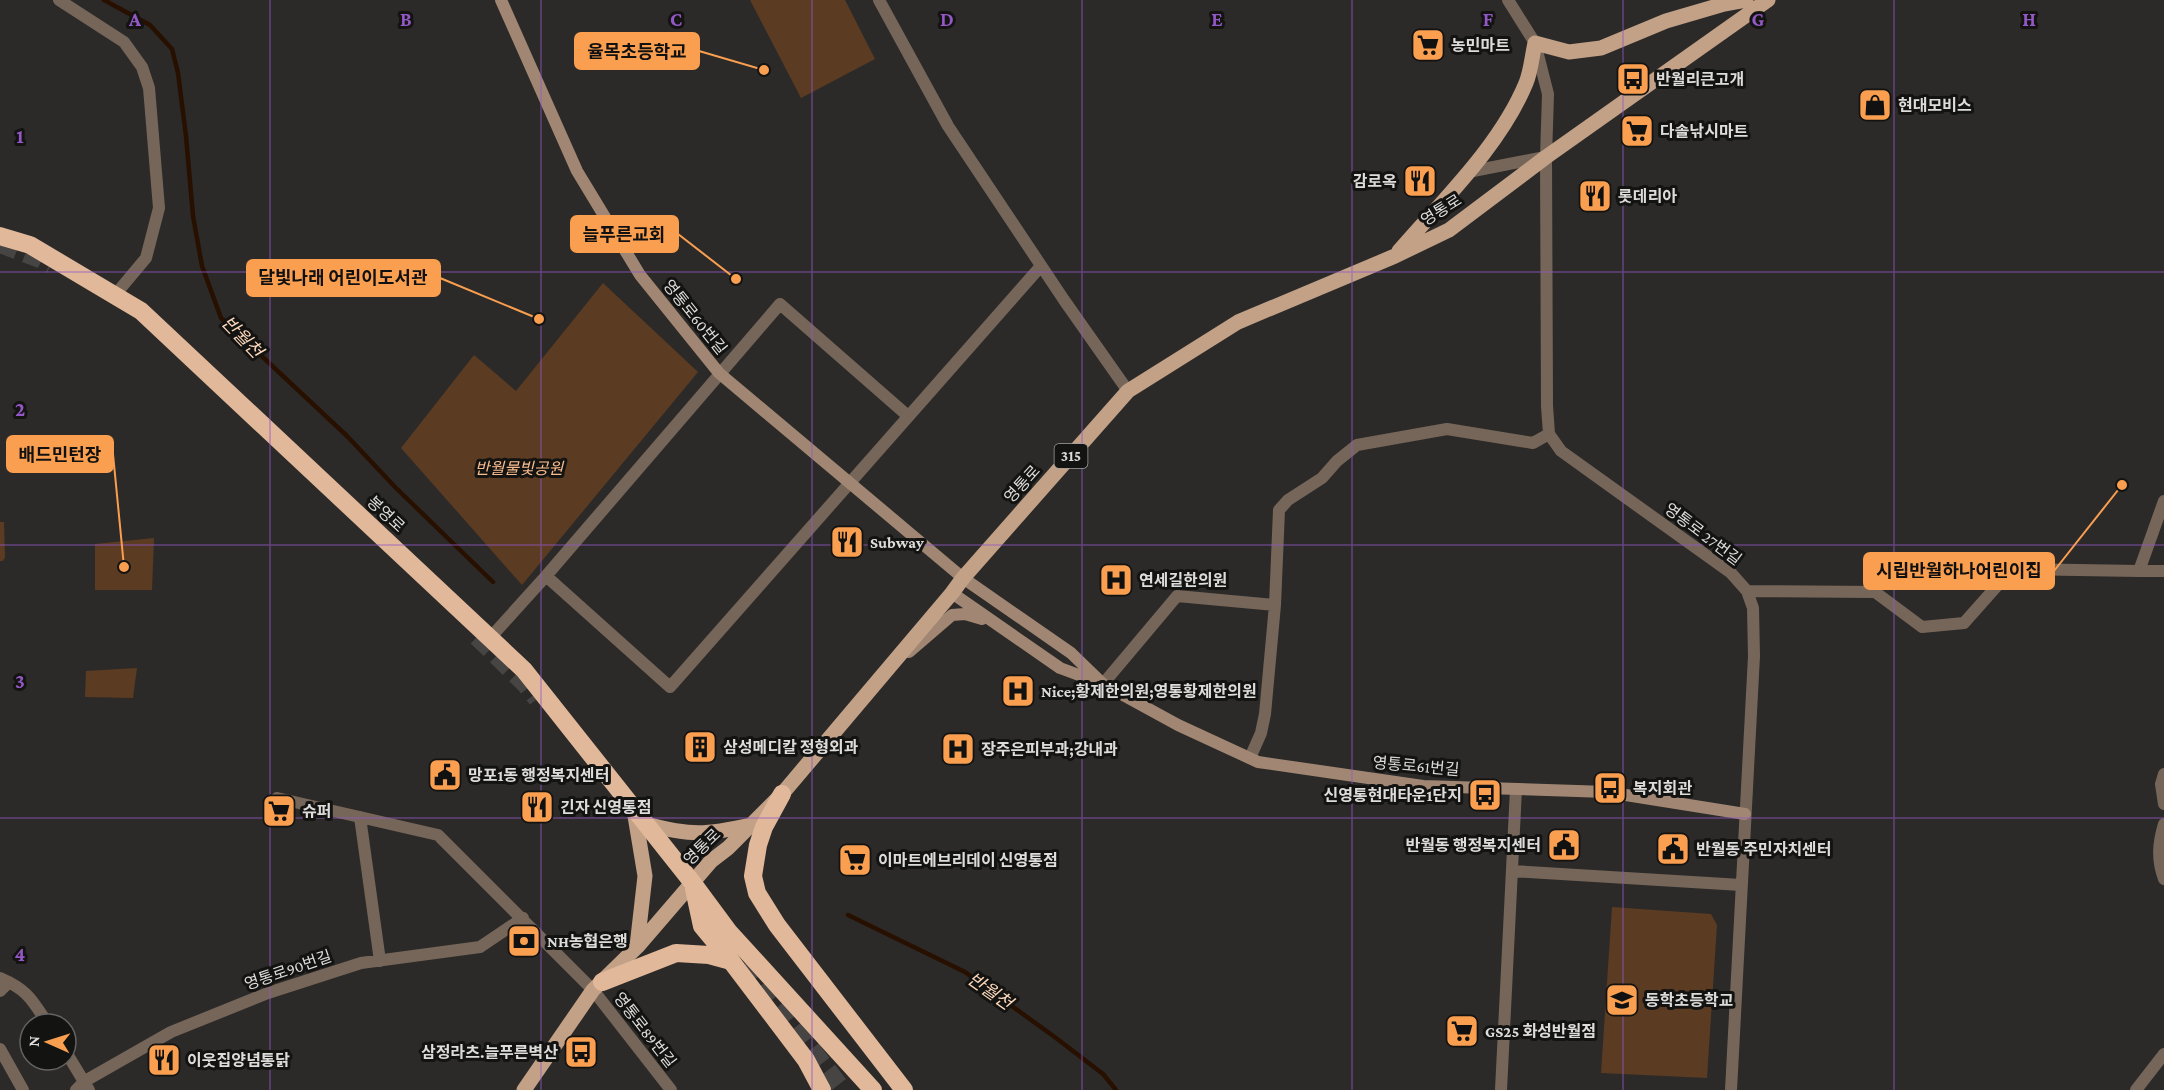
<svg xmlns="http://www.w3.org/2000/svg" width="2164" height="1090" font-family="'Crimson Pro','Noto Sans KR',serif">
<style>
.green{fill:#5b3b22}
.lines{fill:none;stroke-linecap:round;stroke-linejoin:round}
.stream{stroke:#271000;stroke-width:4.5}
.highway-tunnel{stroke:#474543;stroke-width:18;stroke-dasharray:18 9;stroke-linecap:butt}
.street{stroke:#766659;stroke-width:12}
.secondary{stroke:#a18773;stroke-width:12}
.primary{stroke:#c2a187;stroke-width:15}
.highway{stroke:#e1b899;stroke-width:18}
.grid{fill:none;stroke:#9458c6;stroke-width:1.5;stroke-opacity:0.55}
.labels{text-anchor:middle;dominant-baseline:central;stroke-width:6;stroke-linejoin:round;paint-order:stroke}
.shield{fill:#131312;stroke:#a0a09f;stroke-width:1.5}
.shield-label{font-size:15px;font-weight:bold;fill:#dddcdb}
.poi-label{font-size:16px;font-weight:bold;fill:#dddcdb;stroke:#131312;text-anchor:start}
.street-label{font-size:16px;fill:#dddcdb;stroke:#131312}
.park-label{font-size:16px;font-style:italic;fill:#f9bc8d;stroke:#131312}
.water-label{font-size:18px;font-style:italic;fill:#fcd7bb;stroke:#131312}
.grid-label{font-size:20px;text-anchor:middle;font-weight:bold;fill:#9458c6;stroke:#131312;stroke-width:6;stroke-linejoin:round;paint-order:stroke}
.leader{fill:none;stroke:#fa9f4f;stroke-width:2}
.callout-dot{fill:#fa9f4f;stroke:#131312;stroke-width:2}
.callout{fill:#fa9f4f;stroke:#fa9f4f;stroke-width:2}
.callout-label{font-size:18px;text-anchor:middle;font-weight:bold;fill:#111}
</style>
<rect width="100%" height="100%" fill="#2c2a28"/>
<path class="green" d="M 750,0 L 845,0 L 875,59 L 801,98 Z
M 603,283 L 698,372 L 522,585 L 401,448 L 474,355 L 516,391 Z
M 0,522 L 4,522 L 5,557 L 3,561 L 0,561 Z
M 154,538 L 152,590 L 95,590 L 95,544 Z
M 137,668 L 133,698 L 85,697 L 86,671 Z
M 1612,907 L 1711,914 L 1717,925 L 1707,1078 L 1601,1073 Z"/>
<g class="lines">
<path class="stream" d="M 104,0 L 150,25 L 172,49 L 178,73 L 186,136 L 193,216 L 202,266 L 221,318 L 347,436 L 396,488 L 493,582
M 848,915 L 965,972 L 1056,1038 L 1103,1074 L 1116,1090"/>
<path class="highway-tunnel" d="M 0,244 L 40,259 L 51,265
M 477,637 L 525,684 L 537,699
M 729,942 L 843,1090"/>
<path class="street" d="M 59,0 L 124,42 L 142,67 L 149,88 L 159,208 L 146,258 L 115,295
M 879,0 L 948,126 L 1064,300 L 1128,391
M 1508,0 L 1535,43 L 1548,94 L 1546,157 L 1547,406 L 1549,434 L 1561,451 L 1731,573 L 1747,591 L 1753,608 L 1754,656 L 1731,1090
M 1468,172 L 1545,157
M 2139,571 L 2164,571
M 546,576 L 670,687 L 1041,266
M 1747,591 L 1875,592 L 1922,627 L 1964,623 L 2012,569 L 2139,571 L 2164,501
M 490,638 L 546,576 L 780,304 L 908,416
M 1103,684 L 1177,596 L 1275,605
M 1250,758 L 1261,733 L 1265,714 L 1275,605 L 1279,510 L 1288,500 L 1322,478 L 1337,461 L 1357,445 L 1447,429 L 1533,443 L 1549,434
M 2164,774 L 2161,784 L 2164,804
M 277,798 L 438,835 L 593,990 L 671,1090
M 360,817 L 380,961
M 2164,824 C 2158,844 2157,860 2164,879
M 1512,871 L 1741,885
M 0,978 C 28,990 32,1000 48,1024
M 0,991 L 9,982
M 0,1049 L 23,1090
M 66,1052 L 89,1090
M 76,1090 L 85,1081 L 171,1032 L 268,993 L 361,963 L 480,947 L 523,918
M 1501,1090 L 1516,789
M 2136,1090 L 2164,1054"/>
<path class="secondary" d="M 501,0 L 577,171 L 640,275 L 719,373 L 963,578 L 1071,653 L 1103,684
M 952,593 L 1060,668 L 1103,684 L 1178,725 L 1258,762 L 1423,786 L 1607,792 L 1745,814
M 909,652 L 952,615 L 965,614 L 982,619"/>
<path class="primary" d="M 1399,251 C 1443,200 1500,146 1526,83 C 1531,71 1532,56 1535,43 L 1569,52 L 1601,48 L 1666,21 L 1724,4 L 1746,0
M 634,810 L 645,876 L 637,946
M 646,824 C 691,836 706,835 751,825
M 524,1090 L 593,990 L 637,947 L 711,861 L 728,848 L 782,794 L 952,593 L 963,578 L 1128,391 L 1238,322 L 1395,256 L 1449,230 L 1546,157 L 1768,0"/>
<path class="highway" d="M 0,236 L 30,245 L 141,311 L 524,670 L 692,882 L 729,932 L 873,1090
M 782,794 L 764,827 L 758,845 L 753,876 L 757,893 L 777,925 L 904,1090
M 694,889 L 702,926 L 731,961 L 806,1060 L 822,1090
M 602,982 L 676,953 L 709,955 L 731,961"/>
</g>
<path class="grid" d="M 270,0 L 270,1090M 541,0 L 541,1090M 812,0 L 812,1090M 1082,0 L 1082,1090M 1352,0 L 1352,1090M 1623,0 L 1623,1090M 1894,0 L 1894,1090M 0,272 L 2164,272M 0,545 L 2164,545M 0,818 L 2164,818"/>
<defs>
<g id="supermarket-square" transform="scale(1.725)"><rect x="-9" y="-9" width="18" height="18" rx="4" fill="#fa9f4f" stroke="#131312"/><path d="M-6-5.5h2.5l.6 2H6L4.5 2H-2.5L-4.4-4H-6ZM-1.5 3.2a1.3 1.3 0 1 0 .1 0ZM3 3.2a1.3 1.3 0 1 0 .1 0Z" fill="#111"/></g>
<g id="bus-square" transform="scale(1.725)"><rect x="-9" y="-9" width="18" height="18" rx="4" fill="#fa9f4f" stroke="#131312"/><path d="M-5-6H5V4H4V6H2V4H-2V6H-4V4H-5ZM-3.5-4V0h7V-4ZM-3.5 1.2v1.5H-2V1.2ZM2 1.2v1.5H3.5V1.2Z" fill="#111"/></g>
<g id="shop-square" transform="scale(1.725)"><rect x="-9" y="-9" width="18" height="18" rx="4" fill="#fa9f4f" stroke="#131312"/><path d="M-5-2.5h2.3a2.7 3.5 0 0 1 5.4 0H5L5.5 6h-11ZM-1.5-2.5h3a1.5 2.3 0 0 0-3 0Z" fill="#111"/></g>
<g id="restaurant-square" transform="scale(1.725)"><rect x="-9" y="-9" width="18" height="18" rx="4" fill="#fa9f4f" stroke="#131312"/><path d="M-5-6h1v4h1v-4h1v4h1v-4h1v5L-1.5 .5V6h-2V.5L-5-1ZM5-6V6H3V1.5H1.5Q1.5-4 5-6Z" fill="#111"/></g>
<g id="hospital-square" transform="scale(1.725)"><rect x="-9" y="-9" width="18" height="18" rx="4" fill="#fa9f4f" stroke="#131312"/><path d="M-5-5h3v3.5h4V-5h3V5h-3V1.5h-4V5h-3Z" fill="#111"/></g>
<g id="building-square" transform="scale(1.725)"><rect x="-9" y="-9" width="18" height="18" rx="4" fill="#fa9f4f" stroke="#131312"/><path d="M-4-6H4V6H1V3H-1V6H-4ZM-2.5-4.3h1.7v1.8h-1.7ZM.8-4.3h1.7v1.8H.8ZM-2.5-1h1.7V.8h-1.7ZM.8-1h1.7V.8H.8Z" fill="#111"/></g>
<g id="civic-square" transform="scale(1.725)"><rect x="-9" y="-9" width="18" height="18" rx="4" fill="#fa9f4f" stroke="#131312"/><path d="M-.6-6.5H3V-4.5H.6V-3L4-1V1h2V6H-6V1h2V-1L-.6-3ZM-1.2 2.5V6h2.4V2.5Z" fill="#111"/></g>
<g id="bank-square" transform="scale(1.725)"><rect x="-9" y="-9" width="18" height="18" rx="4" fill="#fa9f4f" stroke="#131312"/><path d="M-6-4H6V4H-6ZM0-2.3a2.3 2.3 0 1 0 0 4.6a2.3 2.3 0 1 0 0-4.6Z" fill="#111"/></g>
<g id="school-square" transform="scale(1.725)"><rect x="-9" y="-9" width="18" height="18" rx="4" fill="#fa9f4f" stroke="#131312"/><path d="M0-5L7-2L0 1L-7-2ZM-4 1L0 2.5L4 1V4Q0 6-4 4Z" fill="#111"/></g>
</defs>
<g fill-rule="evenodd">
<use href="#supermarket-square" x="1428" y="45"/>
<use href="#bus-square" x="1633" y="79"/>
<use href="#shop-square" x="1875" y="105"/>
<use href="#supermarket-square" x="1637" y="131"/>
<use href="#restaurant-square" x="1420" y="181"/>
<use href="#restaurant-square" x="1595" y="196"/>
<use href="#restaurant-square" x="847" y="542"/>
<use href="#hospital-square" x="1116" y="580"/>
<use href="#hospital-square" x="1018" y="691"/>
<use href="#building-square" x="700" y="747"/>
<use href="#hospital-square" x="958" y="749"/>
<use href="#civic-square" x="445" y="775"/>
<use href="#bus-square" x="1610" y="788"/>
<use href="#bus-square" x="1485" y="795"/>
<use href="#restaurant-square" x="537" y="807"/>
<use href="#supermarket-square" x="279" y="811"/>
<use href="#civic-square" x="1564" y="845"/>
<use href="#civic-square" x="1673" y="849"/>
<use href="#supermarket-square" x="855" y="860"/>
<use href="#bank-square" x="524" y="941"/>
<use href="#school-square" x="1622" y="1000"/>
<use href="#supermarket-square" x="1462" y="1031"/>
<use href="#bus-square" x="581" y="1052"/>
<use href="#restaurant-square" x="164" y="1060"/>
</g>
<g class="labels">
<rect class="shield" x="1054.5" y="444" width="33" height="24" rx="4.5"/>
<g class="shield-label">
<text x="1071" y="456">315</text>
</g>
<g class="poi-label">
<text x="1451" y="45">농민마트</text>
<text x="1656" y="79">반월리큰고개</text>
<text x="1898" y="105">현대모비스</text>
<text x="1660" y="131">다솔낚시마트</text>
<text x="1397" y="181" text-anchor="end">감로옥</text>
<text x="1618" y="196">롯데리아</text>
<text x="870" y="542">Subway</text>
<text x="1139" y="580">연세길한의원</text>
<text x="1041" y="691">Nice;황제한의원;영통황제한의원</text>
<text x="723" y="747">삼성메디칼 정형외과</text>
<text x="981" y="749">장주은피부과;강내과</text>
<text x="468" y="775">망포1동 행정복지센터</text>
<text x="1633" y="788">복지회관</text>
<text x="1462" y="795" text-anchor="end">신영통현대타운1단지</text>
<text x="560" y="807">긴자 신영통점</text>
<text x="302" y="811">슈퍼</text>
<text x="1541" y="845" text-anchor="end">반월동 행정복지센터</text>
<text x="1696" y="849">반월동 주민자치센터</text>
<text x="878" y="860">이마트에브리데이 신영통점</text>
<text x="547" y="941">NH농협은행</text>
<text x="1645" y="1000">동학초등학교</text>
<text x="1485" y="1031">GS25 화성반월점</text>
<text x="558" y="1052" text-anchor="end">삼정라츠.늘푸른벽산</text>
<text x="187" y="1060">이웃집양념통닭</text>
</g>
<g class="street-label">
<text transform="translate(1441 210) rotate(-32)">영통로</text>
<text transform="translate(695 317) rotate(51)">영통로60번길</text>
<text transform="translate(1022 484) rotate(-48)">영통로</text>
<text transform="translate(386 514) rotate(43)">봉영로</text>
<text transform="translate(1703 534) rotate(37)">영통로 27번길</text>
<text transform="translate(1416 766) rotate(5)">영통로61번길</text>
<text transform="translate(702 847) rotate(-44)">영통로</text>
<text transform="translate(288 970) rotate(-19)">영통로90번길</text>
<text transform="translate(645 1030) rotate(52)">영통로89번길</text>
</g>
<g class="park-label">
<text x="519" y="468">반월물빛공원</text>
</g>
<g class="water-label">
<text transform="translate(242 337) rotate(46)">반월천</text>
<text transform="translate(990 991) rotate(35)">반월천</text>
</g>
</g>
<g class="grid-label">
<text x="135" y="26">A</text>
<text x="406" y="26">B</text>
<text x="676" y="26">C</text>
<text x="947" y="26">D</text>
<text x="1217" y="26">E</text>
<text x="1488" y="26">F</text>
<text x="1758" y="26">G</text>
<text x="2029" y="26">H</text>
<text x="20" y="143">1</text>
<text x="20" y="416">2</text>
<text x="20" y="688">3</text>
<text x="20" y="961">4</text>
</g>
<path class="leader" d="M764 70L699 51M736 279L678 234M539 319L440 278M124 567L113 454M2122 485L2054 571"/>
<g class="callout-dot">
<circle cx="764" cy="70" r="6"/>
<circle cx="736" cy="279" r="6"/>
<circle cx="539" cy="319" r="6"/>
<circle cx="124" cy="567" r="6"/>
<circle cx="2122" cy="485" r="6"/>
</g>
<g class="callout">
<rect x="575" y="33" width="124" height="36" rx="6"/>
<rect x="571" y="216" width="107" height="36" rx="6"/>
<rect x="247" y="260" width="193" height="36" rx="6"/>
<rect x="7" y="436" width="106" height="36" rx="6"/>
<rect x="1864" y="553" width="190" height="36" rx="6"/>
</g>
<g class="callout-label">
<text x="637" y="58">율목초등학교</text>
<text x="624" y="241">늘푸른교회</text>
<text x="343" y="284">달빛나래 어린이도서관</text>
<text x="60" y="461">배드민턴장</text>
<text x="1959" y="577">시립반월하나어린이집</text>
</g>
<g transform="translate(48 1042) rotate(273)"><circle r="28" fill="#131312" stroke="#646362" stroke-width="1.5"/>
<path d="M0-4.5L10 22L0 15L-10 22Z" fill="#fa9f4f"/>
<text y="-9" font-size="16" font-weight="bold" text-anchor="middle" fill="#dddcdb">N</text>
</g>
</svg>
